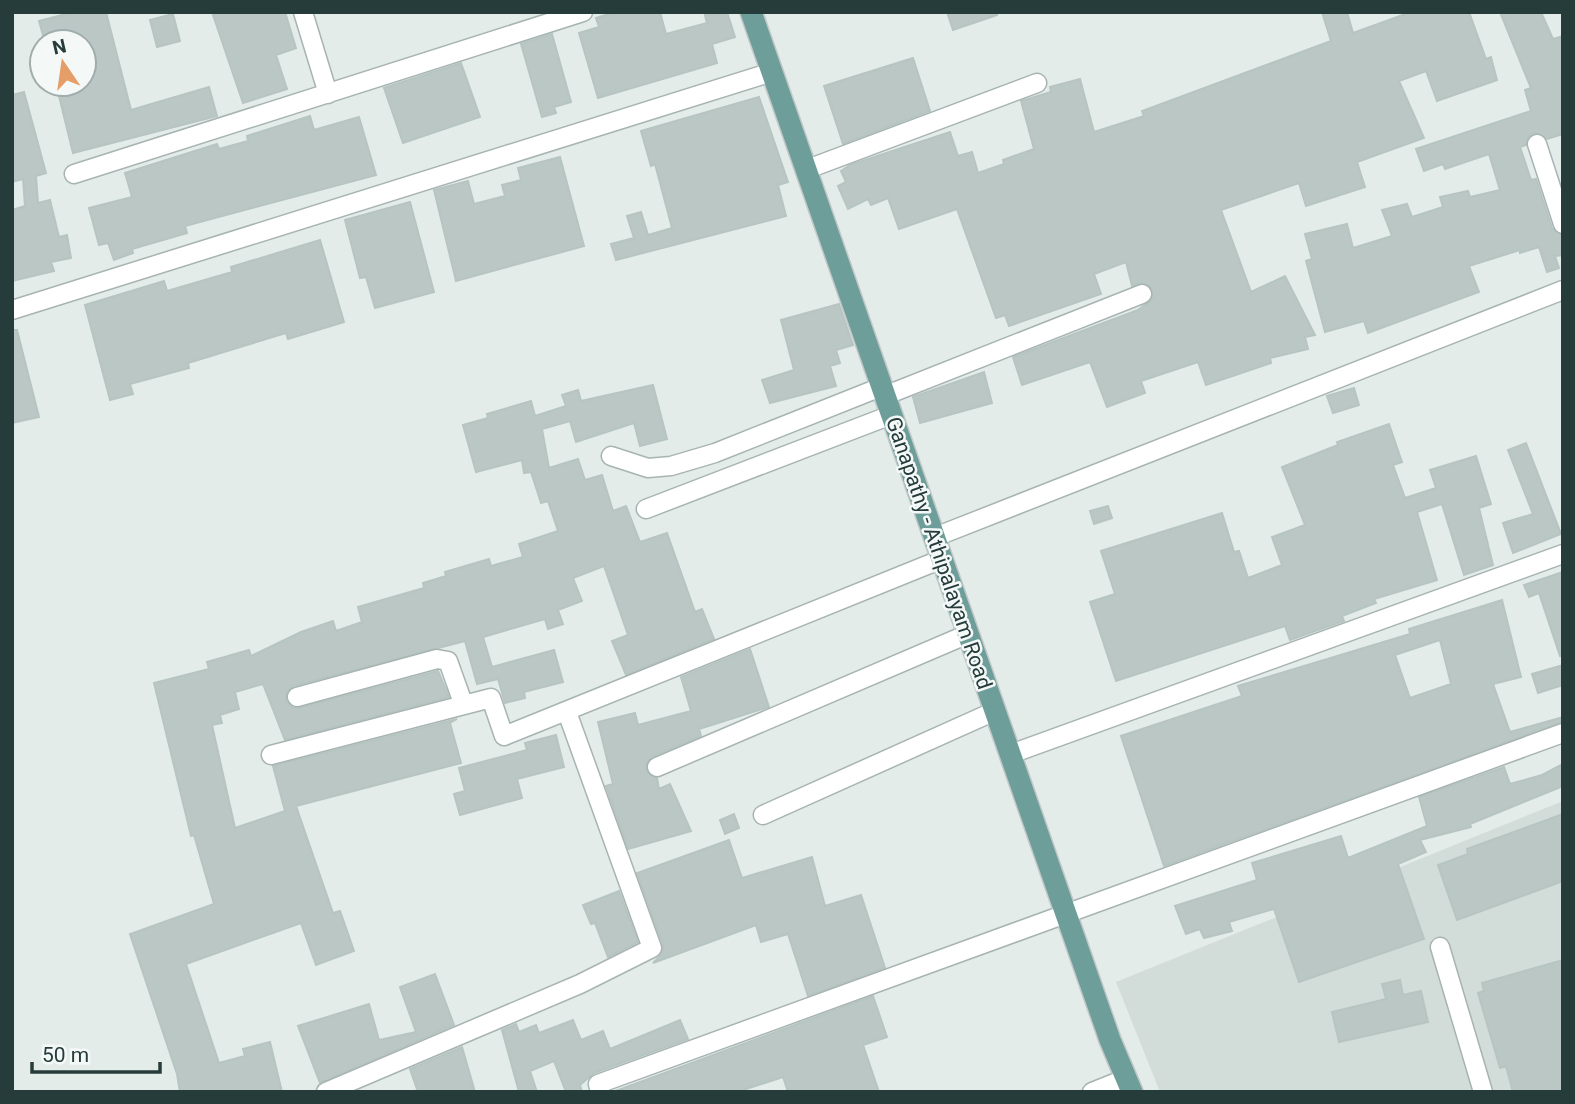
<svg xmlns="http://www.w3.org/2000/svg" width="1575" height="1104" font-family="Roboto,sans-serif">
<style>
.built{fill:#d2dcd9}
.building{fill:#bac7c4;stroke:#b7c5c2;stroke-width:2;fill-rule:evenodd}
.lines{fill:none;stroke-linecap:round;stroke-linejoin:round}
.minor-casing{stroke:#a7b4b2;stroke-width:21}
.major-casing{stroke:#c2c8c8;stroke-width:24}
.minor{stroke:#fff;stroke-width:18}
.major{stroke:#6d9e9a;stroke-width:21}
.labels{text-anchor:middle;dominant-baseline:central;stroke-width:5;stroke-linejoin:round;paint-order:stroke}
.street-label{font-size:21px;fill:#253c3a;stroke:#f4f9f8}
</style>
<rect width="100%" height="100%" fill="#e4ecea"/>
<path class="built" d="M 1563,801 L 1563,1092 L 1160,1092 L 1116,982 Z"/>
<path class="building" d="M 74,12 L 106,12 L 131,110 L 209,87 L 217,116 L 73,153 L 56,84 L 84,84 L 84,42 L 45,42 L 39,21 Z
M 212,12 L 285,12 L 296,48 L 276,55 L 287,89 L 243,103 Z
M 616,12 L 660,12 L 666,34 L 707,23 L 705,15 L 727,12 L 735,37 L 712,44 L 717,63 L 598,98 L 579,33 L 599,27 L 596,18 Z
M 947,12 L 997,12 L 997,15 L 953,30 Z
M 1322,12 L 1347,12 L 1353,33 L 1411,12 L 1469,12 L 1486,59 L 1491,57 L 1497,80 L 1437,101 L 1426,71 L 1399,81 L 1424,138 L 1357,162 L 1365,187 L 1306,206 L 1299,183 L 1221,210 L 1251,292 L 1285,276 L 1315,335 L 1305,337 L 1308,349 L 1270,358 L 1271,363 L 1206,385 L 1198,362 L 1141,381 L 1145,393 L 1107,407 L 1090,362 L 1022,385 L 1013,357 L 1138,310 L 1151,300 L 1153,295 L 1150,286 L 1143,283 L 1132,286 L 1126,262 L 1094,274 L 1101,294 L 1009,326 L 1005,315 L 996,318 L 957,209 L 899,229 L 888,198 L 871,205 L 868,199 L 848,209 L 838,186 L 846,182 L 841,171 L 850,165 L 950,132 L 958,156 L 972,152 L 978,173 L 1004,164 L 1003,160 L 1034,149 L 1021,101 L 1051,92 L 1050,87 L 1080,79 L 1094,132 L 1144,116 L 1142,111 L 1331,41 Z
M 1500,12 L 1541,12 L 1553,39 L 1563,36 L 1563,134 L 1547,139 L 1534,133 L 1528,137 L 1526,145 L 1520,147 L 1531,180 L 1536,179 L 1552,228 L 1563,235 L 1563,255 L 1555,256 L 1559,268 L 1547,272 L 1539,247 L 1520,253 L 1520,250 L 1469,266 L 1479,292 L 1368,333 L 1364,321 L 1325,332 L 1306,261 L 1312,259 L 1305,234 L 1347,224 L 1353,248 L 1392,236 L 1382,210 L 1407,204 L 1412,217 L 1443,207 L 1440,197 L 1468,191 L 1470,197 L 1500,190 L 1489,154 L 1445,169 L 1443,164 L 1424,171 L 1416,149 L 1531,111 L 1525,90 L 1531,88 Z
M 173,14 L 180,41 L 157,47 L 150,20 Z
M 552,34 L 571,102 L 554,107 L 556,113 L 542,117 L 521,44 Z
M 913,58 L 930,111 L 843,144 L 824,86 Z
M 461,63 L 480,117 L 403,143 L 384,88 Z
M 24,92 L 46,173 L 36,176 L 38,203 L 50,200 L 59,237 L 67,235 L 71,258 L 51,262 L 54,271 L 12,281 L 12,210 L 25,206 L 23,179 L 12,182 L 12,95 Z
M 759,97 L 788,182 L 778,185 L 786,216 L 616,260 L 611,244 L 634,238 L 627,216 L 641,212 L 648,235 L 672,228 L 655,164 L 651,166 L 641,131 Z
M 310,116 L 314,130 L 359,117 L 376,175 L 185,226 L 187,233 L 132,249 L 133,253 L 114,260 L 108,243 L 99,245 L 89,208 L 132,197 L 125,173 L 217,144 L 219,149 L 248,141 L 247,136 Z
M 560,157 L 584,246 L 456,281 L 434,190 L 468,181 L 474,204 L 505,196 L 502,185 L 521,180 L 518,168 Z
M 410,202 L 434,292 L 375,308 L 366,277 L 360,278 L 345,220 Z
M 320,240 L 344,322 L 288,339 L 286,333 L 188,363 L 189,368 L 130,384 L 133,394 L 110,400 L 85,305 L 164,281 L 167,291 L 232,272 L 231,267 Z
M 839,304 L 853,345 L 836,350 L 840,363 L 830,366 L 836,386 L 770,403 L 762,380 L 794,370 L 781,320 Z
M 12,330 L 17,330 L 39,417 L 12,423 Z
M 984,372 L 992,403 L 920,423 L 913,397 Z
M 653,385 L 667,439 L 640,446 L 634,423 L 576,442 L 570,421 L 542,429 L 549,468 L 578,459 L 585,480 L 602,475 L 613,511 L 626,506 L 640,542 L 667,533 L 695,612 L 702,609 L 714,639 L 626,675 L 612,641 L 628,635 L 604,566 L 573,578 L 582,601 L 558,610 L 563,624 L 548,629 L 545,619 L 483,637 L 492,667 L 554,650 L 563,682 L 524,692 L 525,698 L 505,703 L 498,679 L 477,684 L 465,641 L 293,686 L 286,693 L 286,701 L 293,708 L 299,708 L 438,671 L 449,697 L 285,740 L 263,684 L 235,692 L 239,709 L 220,715 L 222,723 L 212,725 L 235,828 L 285,811 L 273,766 L 457,719 L 450,723 L 461,763 L 296,806 L 333,913 L 340,911 L 354,951 L 316,965 L 301,923 L 186,964 L 219,1063 L 245,1056 L 243,1049 L 270,1042 L 282,1092 L 180,1092 L 177,1074 L 130,934 L 214,904 L 194,835 L 191,836 L 154,683 L 209,669 L 207,662 L 249,650 L 251,656 L 301,632 L 333,621 L 336,631 L 362,622 L 358,607 L 424,588 L 423,583 L 446,576 L 445,572 L 489,559 L 491,566 L 523,557 L 519,544 L 558,531 L 548,501 L 541,503 L 531,472 L 524,473 L 522,460 L 476,472 L 463,425 L 488,418 L 487,414 L 531,401 L 535,416 L 566,406 L 562,395 L 578,390 L 581,401 Z
M 1354,388 L 1359,405 L 1333,413 L 1327,396 Z
M 1389,424 L 1402,462 L 1393,465 L 1405,498 L 1436,488 L 1430,470 L 1476,456 L 1491,504 L 1479,508 L 1493,565 L 1464,575 L 1442,504 L 1417,512 L 1437,580 L 1374,599 L 1376,603 L 1342,616 L 1344,621 L 1290,640 L 1285,626 L 1116,681 L 1090,602 L 1115,594 L 1101,551 L 1222,513 L 1234,552 L 1239,551 L 1248,578 L 1282,565 L 1272,537 L 1305,525 L 1282,467 L 1338,445 L 1337,442 Z
M 1526,443 L 1561,534 L 1513,553 L 1503,523 L 1533,514 L 1508,450 Z
M 1108,506 L 1112,518 L 1094,524 L 1090,511 Z
M 1563,572 L 1563,655 L 1560,656 L 1539,593 L 1529,597 L 1524,585 Z
M 1502,600 L 1521,677 L 1493,684 L 1510,732 L 1563,717 L 1563,722 L 1164,866 L 1121,736 L 1242,696 L 1238,686 L 1410,634 L 1409,629 ZM 1440,640 L 1451,684 L 1410,698 L 1395,655 Z
M 750,649 L 769,707 L 699,729 L 701,736 L 651,757 L 646,765 L 647,772 L 657,778 L 659,789 L 670,784 L 691,831 L 628,849 L 606,786 L 613,784 L 598,722 L 635,713 L 638,725 L 691,711 L 681,677 Z
M 1563,665 L 1563,685 L 1538,693 L 1532,674 Z
M 556,735 L 564,767 L 517,779 L 522,798 L 460,815 L 454,794 L 465,791 L 459,768 L 527,750 L 525,743 Z
M 1563,764 L 1563,786 L 1470,824 L 1471,827 L 1420,840 L 1426,852 L 1398,864 L 1424,939 L 1299,982 L 1274,909 L 1229,922 L 1232,931 L 1204,938 L 1200,929 L 1186,934 L 1175,906 L 1257,880 L 1252,863 L 1341,836 L 1348,858 L 1427,826 L 1419,797 L 1504,767 L 1510,784 L 1542,775 Z
M 734,814 L 739,828 L 725,834 L 720,820 Z
M 1563,814 L 1563,881 L 1457,920 L 1438,865 L 1468,854 L 1467,849 Z
M 729,840 L 742,878 L 812,857 L 825,906 L 861,895 L 885,968 L 808,996 L 788,934 L 761,942 L 756,925 L 653,963 L 662,954 L 663,945 L 637,873 Z
M 619,891 L 638,942 L 608,957 L 595,923 L 591,924 L 583,905 Z
M 1563,960 L 1563,1092 L 1513,1092 L 1506,1066 L 1500,1068 L 1478,993 L 1484,991 L 1482,983 Z
M 435,974 L 454,1025 L 320,1083 L 298,1026 L 369,1004 L 379,1040 L 416,1032 L 400,987 Z
M 1400,980 L 1403,995 L 1421,991 L 1428,1022 L 1339,1042 L 1332,1012 L 1386,999 L 1382,984 Z
M 873,996 L 887,1037 L 863,1045 L 879,1092 L 788,1092 L 783,1077 L 737,1092 L 613,1092 Z
M 573,1020 L 581,1040 L 603,1031 L 610,1049 L 680,1020 L 688,1039 L 594,1073 L 580,1085 L 582,1092 L 566,1092 L 554,1061 L 530,1071 L 537,1092 L 519,1092 L 502,1030 L 516,1024 L 519,1032 L 536,1025 L 539,1033 Z
M 462,1047 L 475,1092 L 418,1092 L 410,1069 Z"/>
<g class="lines">
<g class="minor-casing">
<path id="minor" d="M 303,12 L 328,94
M 1537,144 L 1563,224
M 805,170 L 1037,83
M 74,174 L 583,12
M 12,310 L 772,72
M 884,396 L 1142,294
M 611,456 L 648,468 L 671,466 L 715,453 L 881,387
M 646,509 L 891,415
M 935,537 L 1563,290
M 297,697 L 437,659 L 448,661 L 463,703
M 1011,754 L 1563,554
M 271,755 L 491,698 L 504,736 L 942,559
M 657,767 L 968,634
M 763,815 L 995,711
M 1440,947 L 1483,1092
M 326,1092 L 580,984 L 652,948 L 567,712
M 600,1092 L 598,1084 L 1563,733
M 1092,1092 L 1127,1078"/>
</g>
<g class="major-casing">
<path id="major" d="M 751,12 L 1110,1040 L 1132,1092"/>
</g>
<use href="#minor" class="minor"/>
<use href="#major" class="major"/>
</g>
<g class="labels">
<g class="street-label">
<text transform="translate(939 553) rotate(71)">Ganapathy - Athipalayam Road</text>
</g>
</g>
<rect width="1575" height="1104" fill="none" stroke="#253c3a" stroke-width="28"/>
<g transform="translate(63 63) rotate(347)"><circle r="33" fill="#f4f9f8" stroke="#a1adac" stroke-width="2"/>
<path d="M0-5L12 26L0 18L-12 26Z" fill="#e69e69"/>
<text y="-10" font-size="19" font-weight="bold" text-anchor="middle" fill="#253c3a">N</text>
</g>
<path d="M32 1062v10h128v-10" fill="none" stroke="#253c3a" stroke-width="3.5"/>
<text x="42" y="1062" font-size="21" fill="#253c3a" stroke="#f4f9f8" stroke-width="5" paint-order="stroke">50 m</text>
</svg>
